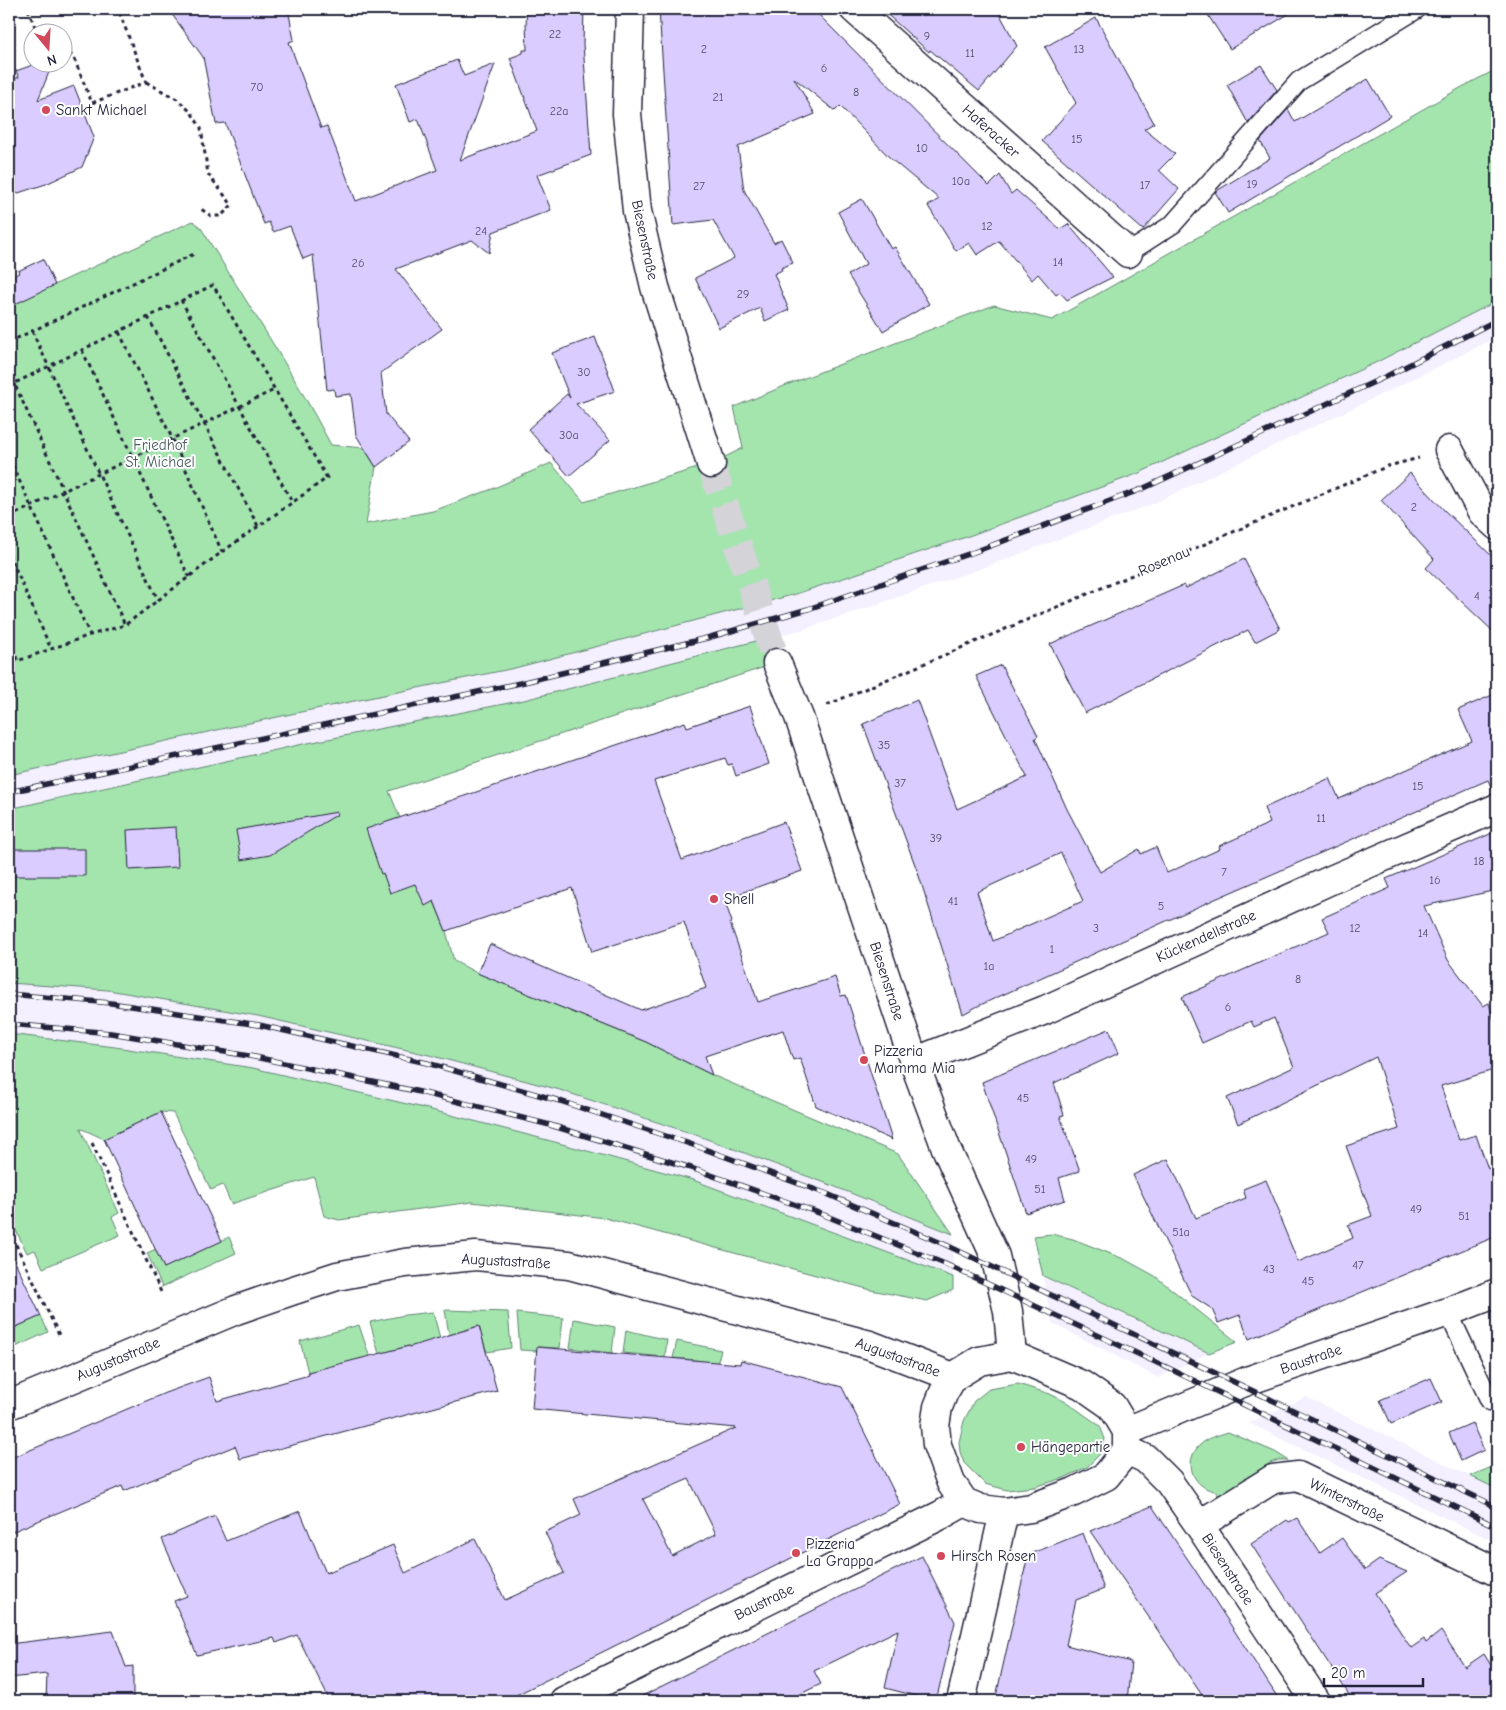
<svg xmlns="http://www.w3.org/2000/svg" width="1506" height="1710" font-family="'Comic Neue',sans-serif">
<style>
.built{fill:#f4f0ff}
.green{fill:#a4e5ae;stroke:#638474}
.building{fill:#daccfe;stroke:#22223b;fill-rule:evenodd}
.lines{fill:none;stroke-linecap:round;stroke-linejoin:round}
.secondary-tunnel{stroke:#d3d3d8;stroke-width:28;stroke-dasharray:28 14;stroke-linecap:butt}
.lane-casing{stroke:#22223b;stroke-width:21}
.street-casing{stroke:#22223b;stroke-width:31}
.secondary-casing{stroke:#22223b;stroke-width:31}
.path{stroke:#22223b;stroke-width:3;stroke-dasharray:4 4;stroke-linecap:butt}
.lane{stroke:#fff;stroke-width:18}
.street{stroke:#fff;stroke-width:28}
.secondary{stroke:#fff;stroke-width:28}
.rail-casing{stroke:#22223b;stroke-width:5.5}
.rail{stroke:#fff;stroke-width:4;stroke-dasharray:11;stroke-linecap:butt}
.poi-dot{fill:#d1495b;stroke:#fff;stroke-width:2}
.labels{text-anchor:middle;dominant-baseline:central;stroke-width:4;stroke-linejoin:round;paint-order:stroke}
.number-label{font-size:12px;fill:#504c6c}
.poi-label{font-size:15px;fill:#22223b;stroke:#fff;text-anchor:start}
.street-label{font-size:15px;fill:#22223b;stroke:#fff}
.park-label{font-size:15px;fill:#495c5e;stroke:#fff}
</style>
<rect width="100%" height="100%" fill="#fff"/>
<filter id="ink" filterUnits="userSpaceOnUse"><feTurbulence type="fractalNoise" baseFrequency=".02" numOctaves="2"/><feDisplacementMap in="SourceGraphic" scale="10" xChannelSelector="R" yChannelSelector="G"/><feConvolveMatrix kernelMatrix="1 2 1 2 8 2 1 2 1" color-interpolation-filters="sRGB"/></filter>
<g filter="url(#ink)">
<path class="built" d="M 1497,301 L 1497,337 L 1395,388 L 1150,505 L 983,568 L 808,628 L 524,700 L 303,744 L 9,809 L 9,775 L 296,713 L 515,668 L 796,594 L 966,537 L 1137,474 L 1377,362 Z
M 9,983 L 108,990 L 258,1016 L 429,1055 L 560,1090 L 696,1135 L 828,1184 L 953,1234 L 953,1277 L 693,1180 L 551,1141 L 424,1108 L 253,1068 L 115,1047 L 9,1034 Z
M 1043,1277 L 1150,1327 L 1209,1353 L 1158,1378 L 1052,1323 Z
M 1306,1397 L 1497,1489 L 1497,1543 L 1249,1423 Z"/>
<path class="green" d="M 1497,69 L 1497,301 L 1377,362 L 1137,474 L 966,537 L 796,594 L 515,668 L 296,713 L 9,775 L 9,307 L 30,296 L 193,221 L 201,228 C 245,300 292,370 331,445 L 364,448 L 376,467 L 366,524 L 433,511 L 492,489 L 551,463 L 584,502 L 711,464 L 743,448 L 734,407 L 789,384 L 994,305 L 1052,320 L 1462,87 Z
M 768,638 L 777,663 L 389,791 L 446,931 L 454,961 L 477,973 L 646,1042 L 712,1075 L 898,1154 L 953,1234 L 828,1184 L 696,1135 L 560,1090 L 429,1055 L 258,1016 L 108,990 L 9,983 L 9,809 L 303,744 L 524,700 Z
M 9,1034 L 115,1047 L 253,1068 L 424,1108 L 551,1141 L 693,1180 L 953,1277 L 953,1290 L 927,1301 L 871,1290 L 605,1218 L 472,1202 L 339,1220 L 324,1216 L 314,1177 L 231,1204 L 223,1185 L 211,1190 L 173,1113 L 161,1112 L 104,1139 L 80,1128 L 119,1213 L 112,1217 L 120,1235 L 43,1268 L 35,1250 L 27,1253 L 9,1216 Z
M 1051,1234 L 1073,1239 L 1124,1259 L 1155,1276 L 1237,1342 L 1209,1353 L 1043,1276 L 1034,1236 Z
M 229,1237 L 236,1253 L 162,1287 L 147,1253 L 156,1249 L 164,1268 Z
M 445,1310 L 508,1312 L 511,1348 L 487,1352 L 478,1326 L 449,1335 Z
M 433,1312 L 441,1342 L 410,1350 L 408,1346 L 379,1354 L 370,1322 L 405,1315 Z
M 517,1313 L 563,1318 L 560,1348 L 537,1347 L 537,1351 L 520,1350 Z
M 41,1316 L 48,1332 L 9,1350 L 9,1330 Z
M 574,1319 L 615,1327 L 612,1353 L 570,1348 Z
M 359,1325 L 371,1361 L 308,1372 L 300,1341 Z
M 626,1330 L 667,1340 L 665,1357 L 623,1353 Z
M 677,1341 L 721,1350 L 717,1364 L 695,1360 L 673,1358 Z
M 1018,1384 L 1050,1394 L 1068,1403 L 1100,1426 L 1105,1439 L 1101,1453 L 1087,1467 L 1064,1478 L 1034,1487 L 1007,1490 L 985,1484 L 964,1463 L 960,1452 L 959,1442 L 964,1421 L 974,1401 L 989,1389 Z
M 1228,1432 L 1275,1452 L 1288,1460 L 1279,1460 L 1270,1463 L 1219,1498 L 1216,1491 C 1193,1489 1182,1461 1200,1445 C 1207,1438 1219,1435 1228,1432 Z
M 1497,1465 L 1497,1489 L 1470,1476 Z"/>
<path class="building" d="M 168,9 L 288,9 L 294,40 L 289,42 L 321,128 L 327,126 L 356,201 L 437,170 L 418,119 L 410,122 L 396,84 L 457,60 L 464,76 L 495,64 L 460,160 L 537,131 L 510,58 L 523,53 L 523,50 L 527,50 L 526,24 L 527,9 L 584,9 L 583,44 L 591,155 L 537,175 L 551,210 L 493,232 L 489,253 L 472,240 L 396,269 L 442,329 L 381,373 L 386,414 L 409,442 L 376,467 L 356,435 L 351,394 L 335,396 L 334,389 L 327,390 L 313,255 L 303,259 L 290,226 L 273,232 L 269,222 L 264,224 L 225,123 L 216,124 L 203,57 Z
M 659,9 L 813,9 L 989,186 L 1000,175 L 1011,194 L 1016,190 L 1060,229 L 1068,224 L 1113,277 L 1067,300 L 1060,292 L 1056,295 L 1038,274 L 1032,280 L 999,241 L 977,255 L 969,243 L 956,251 L 928,206 L 939,199 L 891,159 L 840,106 L 835,111 L 794,78 L 815,114 L 738,147 L 744,190 L 774,243 L 781,239 L 793,263 L 781,268 L 782,270 L 774,274 L 789,310 L 765,321 L 760,308 L 719,328 L 695,278 L 734,258 L 713,220 L 673,225 Z
M 881,9 L 997,9 L 1017,46 L 979,91 L 930,50 L 929,52 Z
M 1204,9 L 1297,9 L 1230,49 Z
M 1096,18 L 1154,123 L 1144,129 L 1175,154 L 1159,170 L 1179,189 L 1143,230 L 1042,141 L 1076,103 L 1045,47 Z
M 41,62 L 53,62 L 38,100 L 74,86 L 94,137 L 82,167 L 46,184 L 9,196 L 9,81 L 19,77 L 16,71 Z
M 1261,65 L 1277,90 L 1248,123 L 1227,85 Z
M 1368,79 L 1390,116 L 1228,213 L 1215,192 L 1270,158 L 1260,141 L 1288,109 L 1295,122 Z
M 862,199 L 891,249 L 895,247 L 929,304 L 883,331 L 848,275 L 866,264 L 838,212 Z
M 43,259 L 55,285 L 9,307 L 9,278 L 19,273 L 18,271 Z
M 595,337 L 615,391 L 576,404 L 610,440 L 569,476 L 528,429 L 567,394 L 570,398 L 552,353 Z
M 1410,473 L 1444,510 L 1497,561 L 1497,635 L 1426,568 L 1434,559 L 1381,500 Z
M 1244,559 L 1280,629 L 1255,642 L 1248,630 L 1085,713 L 1050,644 L 1184,585 L 1186,588 Z
M 1001,665 L 1038,736 L 1035,738 L 1067,809 L 1100,872 L 1139,849 L 1141,854 L 1156,847 L 1167,873 L 1220,849 L 1219,846 L 1270,823 L 1264,808 L 1330,778 L 1339,799 L 1472,741 L 1458,710 L 1497,693 L 1497,793 L 1494,793 L 1488,780 L 1213,900 L 978,1006 L 963,1014 L 918,873 L 863,724 L 917,700 L 957,809 L 1027,777 L 976,676 ZM 1061,853 L 1083,901 L 993,941 L 977,892 Z
M 750,706 L 769,764 L 736,776 L 732,764 L 728,765 L 725,758 L 654,781 L 682,860 L 784,822 L 802,871 L 724,899 L 732,922 L 730,923 L 758,1002 L 835,977 L 841,996 L 846,995 L 892,1140 L 816,1106 L 800,1058 L 793,1060 L 783,1030 L 705,1056 L 712,1075 L 646,1042 L 477,973 L 490,944 L 641,1010 L 706,988 L 684,922 L 592,952 L 572,888 L 446,931 L 434,901 L 425,906 L 415,884 L 390,893 L 383,873 L 381,874 L 366,829 L 685,722 L 687,727 Z
M 337,812 L 338,814 L 270,855 L 241,860 L 236,830 Z
M 176,827 L 178,867 L 129,870 L 127,830 Z
M 1497,831 L 1497,890 L 1424,906 L 1448,960 L 1483,1006 L 1489,1003 L 1497,1030 L 1497,1069 L 1441,1086 L 1459,1140 L 1476,1135 L 1488,1169 L 1497,1165 L 1497,1236 L 1249,1339 L 1240,1315 L 1218,1323 L 1212,1309 L 1192,1296 L 1133,1175 L 1168,1159 L 1196,1218 L 1246,1198 L 1243,1189 L 1266,1180 L 1280,1213 L 1279,1216 L 1298,1262 L 1353,1238 L 1348,1225 L 1372,1216 L 1346,1146 L 1399,1129 L 1376,1057 L 1238,1124 L 1227,1098 L 1294,1067 L 1274,1018 L 1254,1027 L 1251,1021 L 1202,1043 L 1182,997 L 1329,932 L 1322,918 L 1390,888 L 1386,879 Z
M 13,849 L 85,849 L 85,876 L 13,876 Z
M 1109,1029 L 1119,1053 L 1054,1083 L 1064,1115 L 1060,1116 L 1080,1171 L 1059,1178 L 1065,1200 L 1026,1213 L 982,1082 Z
M 161,1112 L 222,1241 L 164,1268 L 104,1139 Z
M 9,1249 L 41,1316 L 9,1330 Z
M 479,1326 L 497,1391 L 240,1459 L 235,1446 L 124,1491 L 122,1486 L 9,1533 L 9,1459 L 165,1393 L 209,1377 L 217,1401 L 309,1375 L 308,1372 L 409,1346 L 409,1347 Z
M 537,1347 L 740,1364 L 741,1360 L 842,1387 L 900,1504 L 504,1701 L 330,1701 L 297,1635 L 276,1643 L 274,1638 L 197,1655 L 174,1601 L 187,1596 L 162,1539 L 215,1516 L 226,1541 L 300,1511 L 326,1573 L 393,1545 L 405,1573 L 475,1539 L 505,1600 L 564,1573 L 545,1532 L 581,1515 L 574,1499 L 736,1428 L 532,1409 ZM 689,1479 L 716,1534 L 672,1556 L 643,1499 Z
M 1431,1378 L 1442,1402 L 1391,1424 L 1380,1400 Z
M 1472,1423 L 1484,1450 L 1461,1461 L 1449,1433 Z
M 1152,1506 L 1195,1570 L 1280,1701 L 1206,1701 L 1090,1531 Z
M 1297,1518 L 1320,1553 L 1342,1538 L 1365,1570 L 1379,1560 L 1407,1572 L 1375,1593 L 1411,1648 L 1424,1639 L 1426,1643 L 1441,1631 L 1465,1667 L 1484,1654 L 1497,1675 L 1497,1701 L 1353,1701 L 1251,1544 L 1287,1520 L 1289,1522 Z
M 1083,1533 L 1104,1589 L 1076,1600 L 1066,1645 L 1131,1662 L 1127,1701 L 995,1701 L 1028,1555 Z
M 922,1556 L 955,1622 L 936,1701 L 885,1688 L 898,1630 L 814,1671 L 821,1684 L 786,1701 L 632,1701 Z
M 113,1631 L 126,1667 L 133,1666 L 133,1699 L 106,1701 L 90,1701 L 91,1698 L 46,1700 L 47,1674 L 9,1678 L 9,1644 Z"/>
<g class="lines">
<path class="secondary-tunnel" d="M 711,464 L 777,663"/>
<g class="lane-casing">
<path id="lane" d="M 1128,253 L 1173,224 L 1299,81 L 1417,9
M 1448,1312 L 1490,1401"/>
</g>
<g class="street-casing">
<path id="street" d="M 854,9 L 1128,253
M 1449,450 L 1482,512 L 1497,526
M 914,1062 L 1045,1010 L 1333,879 L 1497,808
M 1127,1450 L 1146,1459 L 1169,1482 L 1199,1525 L 1316,1701
M 1199,1525 L 1273,1479 L 1298,1476 L 1497,1572
M 564,1701 L 941,1515 L 964,1502
M 961,1701 L 1004,1512"/>
</g>
<g class="secondary-casing">
<path id="secondary" d="M 630,9 L 627,114 L 637,211 L 655,287 L 711,464
M 777,663 L 799,717 L 914,1062 L 946,1148 L 995,1256 L 1008,1311 L 1012,1355
M 1012,1355 L 1082,1385 L 1112,1406 L 1127,1431 L 1127,1450 L 1106,1476 L 1074,1492 L 1031,1508 L 1004,1512 L 981,1509 L 964,1502 L 951,1483 L 937,1445 L 935,1426 L 938,1407 L 944,1392 L 953,1377 L 979,1361 Z
M 9,1405 L 236,1310 L 291,1291 L 337,1276 L 405,1263 L 476,1256 L 569,1265 L 870,1345 L 953,1377
M 1127,1431 L 1247,1381 L 1448,1312 L 1497,1293"/>
</g>
<path class="path" d="M 28,9 L 37,32
M 62,49 L 73,56 L 92,103 L 146,82 L 118,9
M 146,82 L 177,99 L 191,112 L 201,128 L 208,174 L 232,205 L 221,216 L 211,216 L 201,209
M 181,300 L 292,502
M 148,317 L 259,528
M 32,331 L 158,600
M 119,332 L 172,438 L 222,552
M 9,342 L 196,253
M 82,350 L 189,577
M 9,372 L 125,625
M 9,386 L 213,285 L 327,478 L 222,552 L 125,625 L 90,635 L 9,664
M 9,458 L 90,635
M 9,517 L 274,390
M 9,554 L 51,649
M 9,642 L 18,661
M 827,705 L 1388,466 L 1419,458
M 92,1143 L 161,1292
M 9,1230 L 59,1335"/>
<use href="#lane" class="lane"/>
<use href="#street" class="street"/>
<use href="#secondary" class="secondary"/>
<g class="rail-casing">
<path id="rail" d="M 9,792 L 520,683 L 707,638 L 808,609 L 974,552 L 1142,489 L 1387,376 L 1497,320
M 9,994 L 111,1003 L 259,1025 L 427,1063 L 560,1101 L 696,1146 L 827,1194 L 946,1245 L 1497,1507
M 9,1024 L 111,1033 L 255,1057 L 420,1092 L 550,1125 L 691,1168 L 819,1213 L 945,1264 L 1166,1367 L 1497,1527"/>
</g>
<use href="#rail" class="rail"/>
</g>
</g>
<g class="poi-dot">
<circle cx="46" cy="110" r="5"/>
<circle cx="714" cy="899" r="5"/>
<circle cx="864" cy="1060" r="5"/>
<circle cx="1021" cy="1447" r="5"/>
<circle cx="796" cy="1553" r="5"/>
<circle cx="941" cy="1556" r="5"/>
</g>
<g class="labels">
<g class="number-label">
<text x="555" y="34">22</text>
<text x="927" y="36">9</text>
<text x="704" y="49">2</text>
<text x="1079" y="49">13</text>
<text x="970" y="53">11</text>
<text x="824" y="68">6</text>
<text x="257" y="87">70</text>
<text x="856" y="92">8</text>
<text x="718" y="97">21</text>
<text x="559" y="111">22a</text>
<text x="1077" y="139">15</text>
<text x="922" y="148">10</text>
<text x="961" y="181">10a</text>
<text x="1252" y="184">19</text>
<text x="1145" y="185">17</text>
<text x="699" y="186">27</text>
<text x="987" y="226">12</text>
<text x="481" y="231">24</text>
<text x="1058" y="262">14</text>
<text x="358" y="263">26</text>
<text x="743" y="294">29</text>
<text x="584" y="372">30</text>
<text x="569" y="435">30a</text>
<text x="1414" y="507">2</text>
<text x="1477" y="596">4</text>
<text x="884" y="745">35</text>
<text x="900" y="783">37</text>
<text x="1418" y="786">15</text>
<text x="1321" y="818">11</text>
<text x="936" y="838">39</text>
<text x="1479" y="861">18</text>
<text x="1224" y="872">7</text>
<text x="1435" y="880">16</text>
<text x="953" y="901">41</text>
<text x="1161" y="906">5</text>
<text x="1096" y="928">3</text>
<text x="1355" y="928">12</text>
<text x="1423" y="933">14</text>
<text x="1052" y="949">1</text>
<text x="989" y="966">1a</text>
<text x="1298" y="979">8</text>
<text x="1228" y="1007">6</text>
<text x="1023" y="1098">45</text>
<text x="1031" y="1159">49</text>
<text x="1040" y="1189">51</text>
<text x="1416" y="1209">49</text>
<text x="1464" y="1216">51</text>
<text x="1181" y="1232">51a</text>
<text x="1358" y="1265">47</text>
<text x="1269" y="1269">43</text>
<text x="1308" y="1281">45</text>
</g>
<g class="poi-label">
<text x="56" y="110">Sankt Michael</text>
<text x="724" y="899">Shell</text>
<text x="874" y="1051">Pizzeria<tspan x="874" dy="17">Mamma Mia</tspan></text>
<text x="1031" y="1447">Hängepartie</text>
<text x="806" y="1544">Pizzeria<tspan x="806" dy="17">La Grappa</tspan></text>
<text x="951" y="1556">Hirsch Rosen</text>
</g>
<g class="street-label">
<text transform="translate(991 131) rotate(42)">Haferacker</text>
<text transform="translate(645 240) rotate(78)">Biesenstraße</text>
<text transform="translate(1164 561) rotate(-23)">Rosenau</text>
<text transform="translate(1206 936) rotate(-24)">Kückendellstraße</text>
<text transform="translate(887 981) rotate(72)">Biesenstraße</text>
<text transform="translate(506 1261) rotate(3)">Augustastraße</text>
<text transform="translate(898 1357) rotate(20)">Augustastraße</text>
<text transform="translate(118 1359) rotate(-23)">Augustastraße</text>
<text transform="translate(1311 1359) rotate(-19)">Baustraße</text>
<text transform="translate(1347 1500) rotate(26)">Winterstraße</text>
<text transform="translate(1228 1569) rotate(57)">Biesenstraße</text>
<text transform="translate(764 1602) rotate(-26)">Baustraße</text>
</g>
<g class="park-label">
<text x="160" y="445">Friedhof<tspan x="160" dy="17">St. Michael</tspan></text>
</g>
</g>
<rect width="1506" height="1710" fill="none" stroke="#fff" stroke-width="30"/>
<rect x="15" y="15" width="1476" height="1680" fill="none" stroke="#22223b" stroke-width="2" filter="url(#ink)"/>
<g transform="translate(48 48) rotate(162)"><circle r="24" fill="#ffffff" stroke="#a7a7b1"/>
<path d="M0-4L9 19L0 12L-9 19Z" fill="#d1495b"/>
<text y="-8" font-size="14" font-weight="bold" text-anchor="middle" fill="#22223b">N</text>
</g>
<path d="M1324 1678v8h99v-8" fill="none" stroke="#22223b" stroke-width="2.5"/>
<text x="1331" y="1678" font-size="15" fill="#22223b" stroke="#ffffff" stroke-width="4" paint-order="stroke">20 m</text>
</svg>
